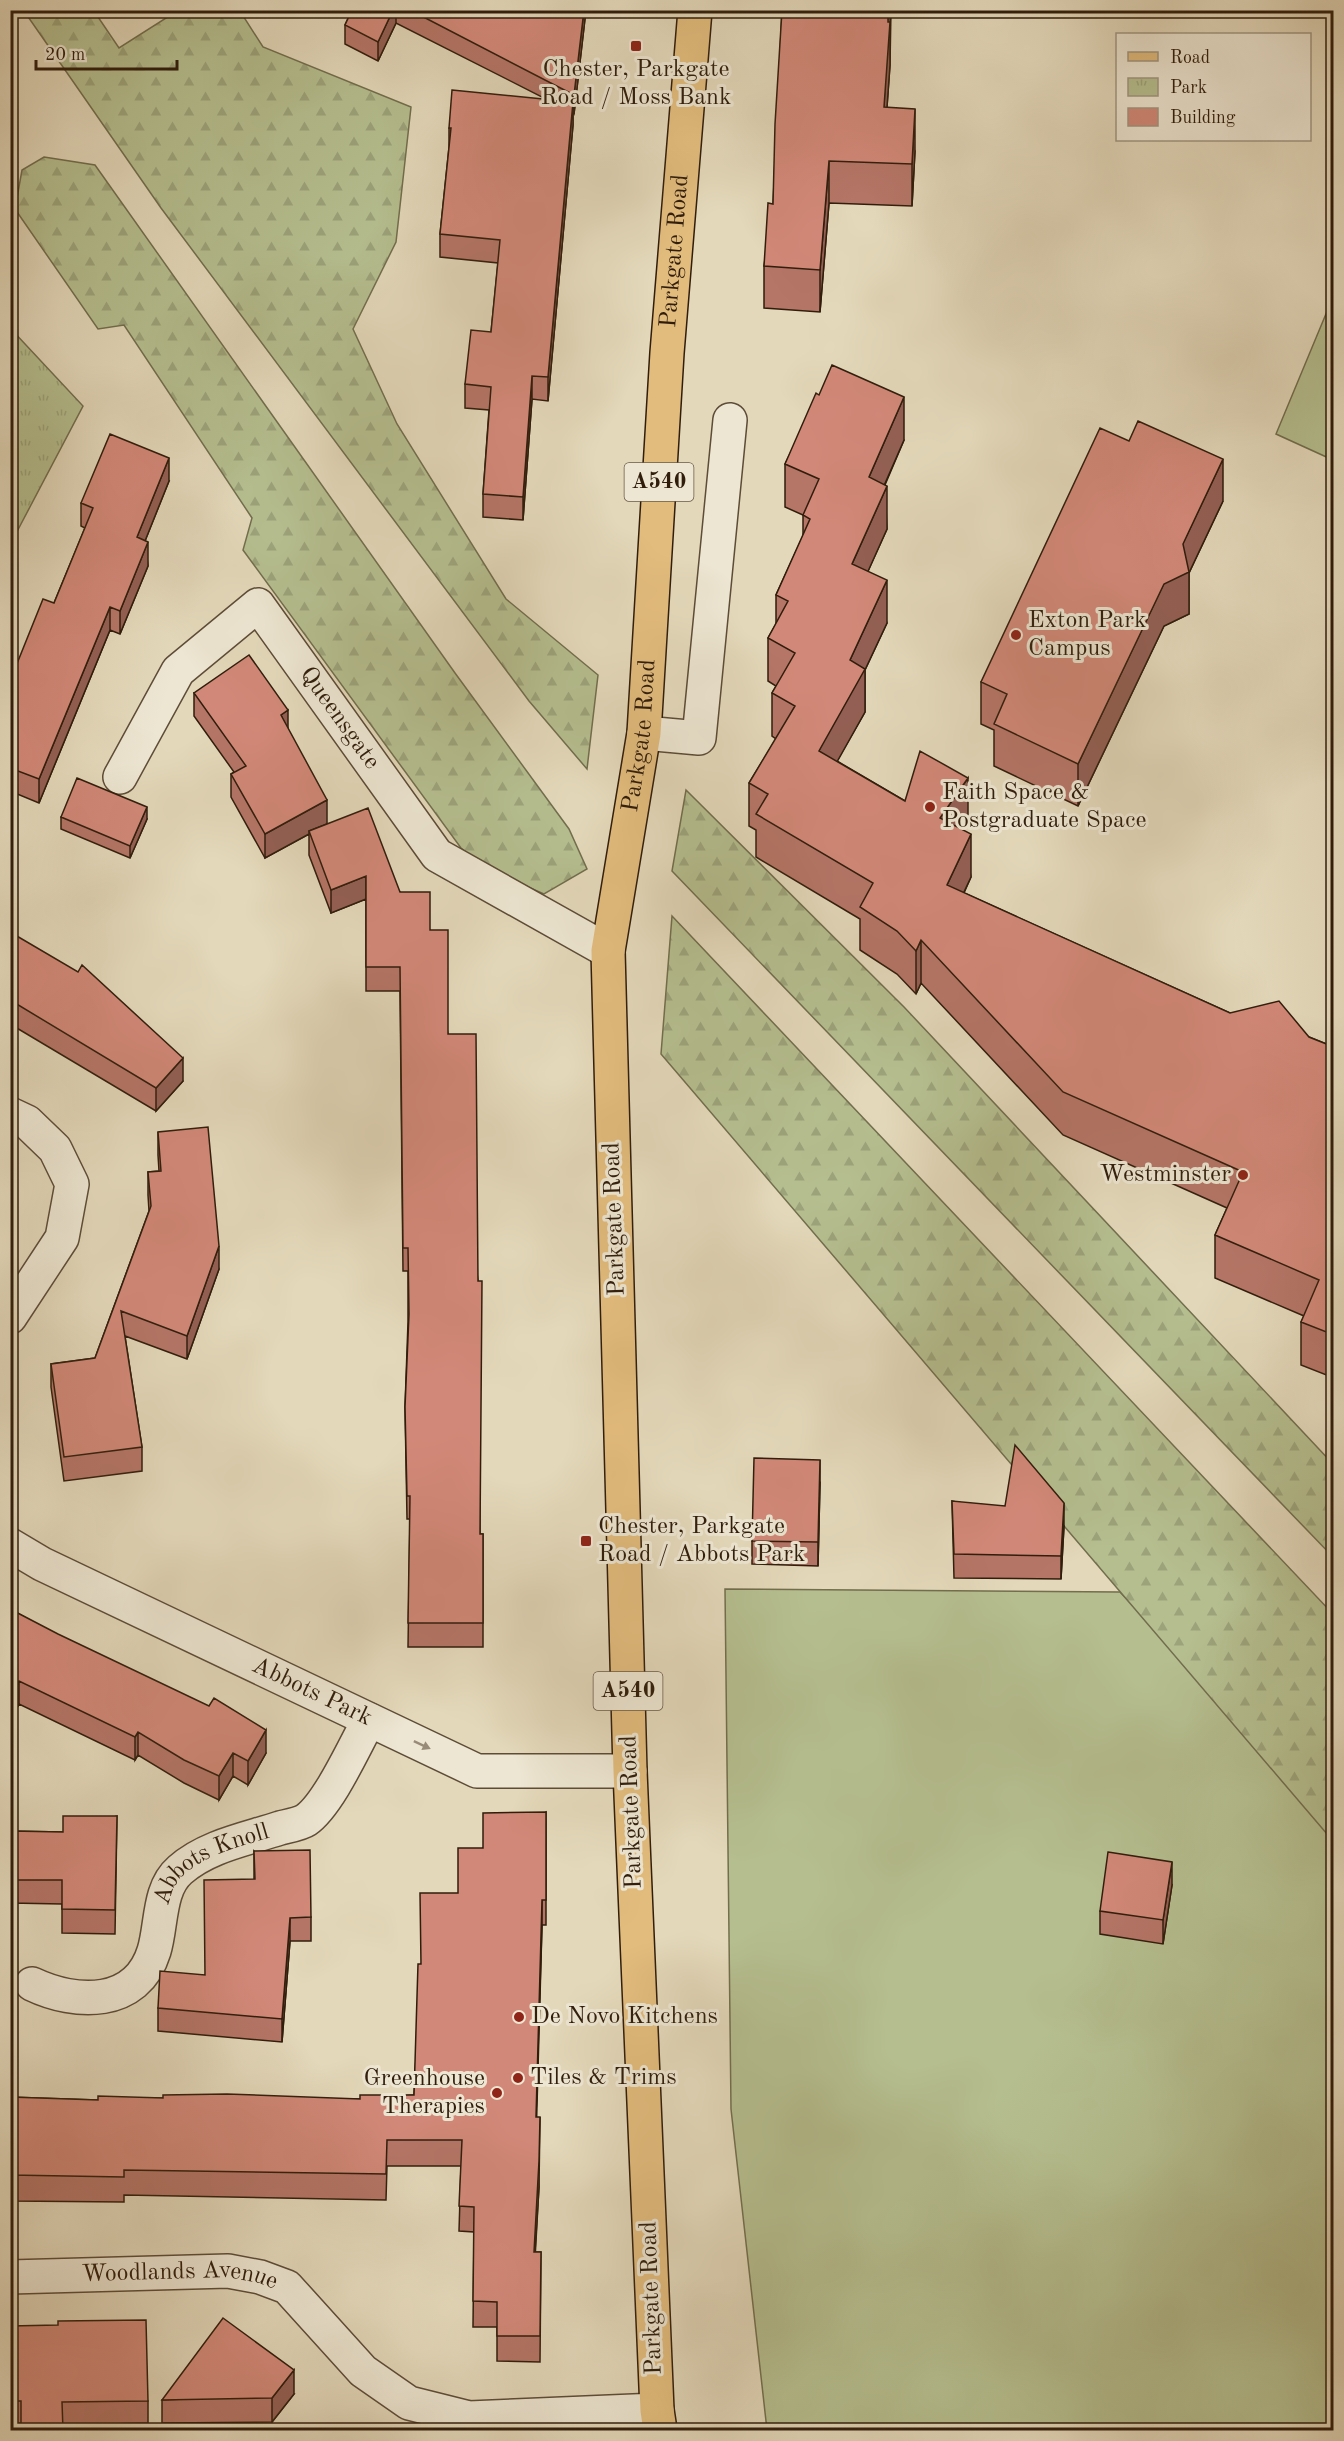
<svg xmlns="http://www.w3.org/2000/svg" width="1344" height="2441" font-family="'Old Standard TT',serif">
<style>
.grass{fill:#b5be8f;stroke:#726e4e;stroke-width:1.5}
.forest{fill:url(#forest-firs);stroke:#726e4e;stroke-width:1.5}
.park{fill:url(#park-tufts);stroke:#726e4e;stroke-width:1.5}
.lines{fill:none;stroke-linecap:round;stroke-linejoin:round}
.minor-casing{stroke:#5d4c38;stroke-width:36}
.primary-casing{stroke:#301d0c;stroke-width:36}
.minor{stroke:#ede6d2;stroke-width:33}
.primary{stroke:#e2bc7d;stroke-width:33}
.wall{fill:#b57567;stroke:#301d0c;stroke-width:1.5}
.shaded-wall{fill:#935f54;stroke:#301d0c;stroke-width:1.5}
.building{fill:#d28878;stroke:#301d0c;stroke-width:1.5}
.oneway{fill:#988c79}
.poi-dot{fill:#8f2418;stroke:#ede6d2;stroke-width:2}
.labels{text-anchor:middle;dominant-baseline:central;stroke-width:6;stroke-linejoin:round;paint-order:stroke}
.shield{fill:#ede6d2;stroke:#695947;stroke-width:1.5}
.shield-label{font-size:22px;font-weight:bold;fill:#301d0c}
.poi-label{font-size:24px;fill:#301d0c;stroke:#ede6d2;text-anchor:start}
.street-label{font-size:24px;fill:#301d0c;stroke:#ede6d2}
</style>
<defs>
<pattern id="forest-firs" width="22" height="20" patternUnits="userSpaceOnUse" patternTransform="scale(1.5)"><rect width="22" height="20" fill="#b5be8f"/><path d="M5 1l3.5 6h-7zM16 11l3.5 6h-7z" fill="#9ca37a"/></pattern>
<pattern id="park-tufts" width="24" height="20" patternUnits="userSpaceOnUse" patternTransform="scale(1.5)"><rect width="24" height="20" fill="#b5be8f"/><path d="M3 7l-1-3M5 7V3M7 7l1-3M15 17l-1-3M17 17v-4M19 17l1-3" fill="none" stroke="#9ca37a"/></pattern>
</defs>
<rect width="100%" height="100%" fill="#e3d8ba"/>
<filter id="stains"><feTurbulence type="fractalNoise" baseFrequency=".00333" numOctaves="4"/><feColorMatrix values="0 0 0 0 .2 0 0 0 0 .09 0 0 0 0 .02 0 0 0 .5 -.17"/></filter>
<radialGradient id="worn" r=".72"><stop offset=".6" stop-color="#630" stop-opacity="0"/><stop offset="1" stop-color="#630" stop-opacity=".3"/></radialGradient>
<path class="grass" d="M 1333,297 L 1333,460 L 1276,434 Z
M 725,1589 L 1120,1592 L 1333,1817 L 1333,2430 L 767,2430 L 731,2109 Z"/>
<path class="forest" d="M 24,11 L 94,11 L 119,48 L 177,11 L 240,11 L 263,47 L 411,107 L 396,242 L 353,329 L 397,424 L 506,599 L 598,675 L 587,769 L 529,701 L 161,208 Z
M 44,157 L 95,165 L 455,673 L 569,829 L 587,869 L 544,894 L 487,869 L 461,848 L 243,550 L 252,518 L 124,325 L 98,329 L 15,209 L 22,170 Z
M 686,790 L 904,1007 L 1333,1464 L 1333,1557 L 672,871 Z
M 672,916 L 1333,1614 L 1333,1841 L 661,1054 Z"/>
<path class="park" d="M 11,329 L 83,406 L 11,543 Z"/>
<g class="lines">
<g class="minor-casing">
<g id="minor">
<path d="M 644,733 L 699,738 L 730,420"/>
<path id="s1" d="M 120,777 L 178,671 L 258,605 L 437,855 L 608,951"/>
<path d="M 10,1114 L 27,1122 L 55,1149 L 72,1184 L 62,1238 L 10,1317"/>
<path id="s2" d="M 10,1545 L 42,1564 L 477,1771 L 630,1771"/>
<path id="s3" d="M 32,1984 C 76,2005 137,2007 154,1951 C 162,1925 158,1889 180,1870 C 207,1846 247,1839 280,1828 C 288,1826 300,1824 306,1820 C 329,1804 355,1745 369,1720"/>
<path id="s4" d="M 10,2277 L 228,2271 L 260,2277 L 287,2287 L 363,2371 L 409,2403 L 469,2418 L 657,2410"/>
</g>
</g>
<g class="primary-casing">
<g id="primary">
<path id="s5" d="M 660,2430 L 657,2410 L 630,1771 L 608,951 L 644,733 L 667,353 L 695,10"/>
</g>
</g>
<use href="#minor" class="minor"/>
<use href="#primary" class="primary"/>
</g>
<path class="wall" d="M 352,10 L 586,10 L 574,114 L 573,113 L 573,125 L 548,401 L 532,399 L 523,520 L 483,517 L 483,494 L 489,410 L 465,408 L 465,384 L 491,332 L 498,263 L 440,257 L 440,234 L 449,147 L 449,128 L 546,99 L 396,23 L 378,61 L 345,44 L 345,25 Z
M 782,10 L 891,10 L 890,65 L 887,107 L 915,151 L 912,206 L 829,203 L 820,312 L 764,308 L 764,266 L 773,204 Z
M 819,395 L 904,440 L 885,485 L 887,529 L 868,571 L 887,623 L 865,670 L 865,712 L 837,761 L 905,801 L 968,821 L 962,830 L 971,877 L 964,893 L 1230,1013 L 1309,1037 L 1334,1047 L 1334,1378 L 1301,1365 L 1301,1322 L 1304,1316 L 1215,1278 L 1215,1235 L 1227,1208 L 1063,1135 L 921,983 L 916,994 L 897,974 L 860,950 L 860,919 L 756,857 L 756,830 L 749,826 L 749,783 L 776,739 L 772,736 L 772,693 L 776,686 L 768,681 L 768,638 L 776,624 L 776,595 L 803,536 L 803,515 L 785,507 L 785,464 Z
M 169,481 L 145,541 L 148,566 L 120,634 L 110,630 L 39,803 L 10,791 L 10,681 L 54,603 L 85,528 L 81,526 L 81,503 Z
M 1223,501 L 1189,573 L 1189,614 L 1164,626 L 1078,806 L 994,766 L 994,730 L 981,724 L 981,682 Z
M 194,693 L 288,729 L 327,824 L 400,892 L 430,930 L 448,1034 L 478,1281 L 480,1534 L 483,1534 L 483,1647 L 408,1647 L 410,1519 L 407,1519 L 405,1407 L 408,1322 L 408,1271 L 403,1271 L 400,991 L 366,991 L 366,899 L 331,913 L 309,855 L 309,834 L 265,858 L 231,797 L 231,774 L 234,772 L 194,716 Z
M 61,817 L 147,819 L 130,858 L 61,829 Z
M 10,932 L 183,1081 L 156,1111 L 10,1024 Z
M 158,1132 L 219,1269 L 187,1359 L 125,1336 L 142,1447 L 142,1471 L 64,1481 L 51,1387 L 51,1364 L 95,1358 L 149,1211 L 148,1195 L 148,1172 L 159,1171 L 158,1155 Z
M 820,1483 L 818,1566 L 752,1564 L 752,1541 Z
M 952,1501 L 1064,1526 L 1061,1579 L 954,1578 Z
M 10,1609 L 266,1753 L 248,1785 L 233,1776 L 219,1800 L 184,1783 L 138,1755 L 135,1760 L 19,1704 L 10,1720 Z
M 546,1812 L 546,1925 L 542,1925 L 536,2117 L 539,2187 L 535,2252 L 541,2252 L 540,2362 L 497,2361 L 497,2327 L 473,2327 L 474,2232 L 459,2231 L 461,2166 L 387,2166 L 386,2200 L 124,2195 L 124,2202 L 10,2201 L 10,2097 L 98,2100 L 163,2098 L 360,2099 L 414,2095 L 421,1964 L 483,1848 Z
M 117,1816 L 115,1934 L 62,1933 L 62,1904 L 10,1903 L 10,1831 L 63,1832 Z
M 254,1851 L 311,1917 L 311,1941 L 290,1941 L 282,2042 L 158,2031 L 158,2008 L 205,1975 L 254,1879 Z
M 1172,1885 L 1163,1944 L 1100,1934 L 1100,1911 Z
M 10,2326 L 148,2401 L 148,2423 L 63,2425 L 10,2423 Z
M 294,2394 L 272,2422 L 162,2423 L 162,2400 Z"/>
<path class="shaded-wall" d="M 393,10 L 396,10 L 396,23 L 378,61 L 378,42 Z
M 584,10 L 586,10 L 574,114 L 574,95 Z
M 888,10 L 891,10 L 889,38 L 890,22 L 890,65 L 884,149 L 884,107 Z
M 573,102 L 573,125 L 548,401 L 548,377 Z
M 915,109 L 915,151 L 912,206 L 912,164 Z
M 829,161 L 829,203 L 820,312 L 820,270 Z
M 532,376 L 532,399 L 523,520 L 523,497 Z
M 904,397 L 904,440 L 869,520 L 869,477 Z
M 169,458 L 169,481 L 137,561 L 137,537 Z
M 1223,459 L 1223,501 L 1189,573 L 1189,614 L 1164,626 L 1078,806 L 1078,764 Z
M 887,486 L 887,529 L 852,607 L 852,564 Z
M 148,542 L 148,566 L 120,634 L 120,611 Z
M 887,580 L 887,623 L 865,670 L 865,712 L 819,794 L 819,751 L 850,660 Z
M 110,607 L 110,630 L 39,803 L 39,779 Z
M 288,710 L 288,734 L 281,715 Z
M 968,778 L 968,821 L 940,861 L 940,818 Z
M 327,800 L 327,824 L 309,831 L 309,834 L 265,858 L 265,834 Z
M 147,807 L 147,819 L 130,858 L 130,846 Z
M 971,834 L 971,877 L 947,928 L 947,885 Z
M 366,876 L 366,899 L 331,913 L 331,890 Z
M 921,940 L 921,983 L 916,994 L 916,951 Z
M 183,1058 L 183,1081 L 156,1111 L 156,1088 Z
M 219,1246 L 219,1269 L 187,1359 L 187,1336 Z
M 820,1460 L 820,1483 L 818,1566 L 818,1542 Z
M 1064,1503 L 1064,1526 L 1061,1579 L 1061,1556 Z
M 19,1681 L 19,1704 L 11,1720 L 11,1697 Z
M 266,1730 L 266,1753 L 248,1785 L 248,1761 Z
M 138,1732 L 138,1755 L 135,1760 L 135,1737 Z
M 233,1753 L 233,1776 L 219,1800 L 219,1776 Z
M 1172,1862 L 1172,1885 L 1163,1944 L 1163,1920 Z
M 542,1900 L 542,1925 L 536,2142 L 536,2117 Z
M 290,1918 L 290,1941 L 282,2042 L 282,2019 Z
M 540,2117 L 539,2187 L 534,2277 L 534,2252 Z
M 294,2370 L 294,2394 L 272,2422 L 272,2398 Z"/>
<path class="building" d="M 352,10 L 393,10 L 378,42 L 345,25 Z
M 410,10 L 584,10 L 574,95 Z
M 782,10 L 888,10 L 888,22 L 890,22 L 884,107 L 915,109 L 912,164 L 829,161 L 820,270 L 764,266 L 768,203 L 773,204 L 775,124 Z
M 452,90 L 573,102 L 548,377 L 532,376 L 523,497 L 483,494 L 491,387 L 465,384 L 471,330 L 491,332 L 500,240 L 440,234 L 451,128 L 449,128 Z
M 832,365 L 904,397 L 869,477 L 887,486 L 852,564 L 887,580 L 850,660 L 865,669 L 819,751 L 905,801 L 920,751 L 968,778 L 940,818 L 971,834 L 947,885 L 1230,1013 L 1279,1001 L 1309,1037 L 1334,1047 L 1334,1335 L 1301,1322 L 1319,1280 L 1215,1235 L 1243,1172 L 1063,1092 L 921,940 L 916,951 L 897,931 L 860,907 L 873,883 L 756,814 L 768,794 L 749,783 L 795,706 L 772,693 L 795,653 L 768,638 L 788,601 L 776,595 L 810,519 L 803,515 L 819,479 L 785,464 L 816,393 L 819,395 Z
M 1138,421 L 1223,459 L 1183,544 L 1189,572 L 1164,584 L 1078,764 L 994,724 L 1007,694 L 981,682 L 1100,428 L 1129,441 Z
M 110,434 L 169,458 L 137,537 L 148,542 L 120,611 L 110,607 L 39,779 L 10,768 L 10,681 L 43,599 L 54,603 L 93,508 L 81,503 Z
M 249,655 L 288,710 L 281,715 L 327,800 L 265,834 L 231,774 L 246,766 L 194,693 Z
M 77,778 L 147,807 L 130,846 L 61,817 Z
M 368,808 L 400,892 L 430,892 L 430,930 L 448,930 L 448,1034 L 476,1034 L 478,1281 L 482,1281 L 480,1534 L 483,1534 L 483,1623 L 408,1623 L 410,1496 L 407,1496 L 405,1407 L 409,1314 L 408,1248 L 403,1248 L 400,967 L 366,967 L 366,876 L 331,890 L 309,831 Z
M 10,932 L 78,972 L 82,965 L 183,1058 L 156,1088 L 10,1000 Z
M 208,1127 L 219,1246 L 187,1336 L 121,1311 L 142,1447 L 64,1457 L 51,1364 L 95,1358 L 151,1206 L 148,1172 L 161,1171 L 158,1132 Z
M 1015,1445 L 1064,1503 L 1061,1556 L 954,1554 L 952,1501 L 1005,1506 Z
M 754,1458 L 820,1460 L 818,1542 L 752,1541 Z
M 10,1609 L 58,1634 L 209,1706 L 214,1698 L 266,1730 L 248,1761 L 233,1753 L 219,1776 L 184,1760 L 138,1732 L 135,1737 L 19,1681 L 11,1697 Z
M 546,1812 L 546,1900 L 542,1900 L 536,2117 L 540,2117 L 539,2161 L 534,2252 L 541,2252 L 540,2336 L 497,2336 L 497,2302 L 473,2301 L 474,2207 L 459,2206 L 462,2140 L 387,2140 L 386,2174 L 124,2170 L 124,2177 L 10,2175 L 10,2097 L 98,2100 L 98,2096 L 163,2098 L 163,2095 L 227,2094 L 360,2099 L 360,2095 L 414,2095 L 418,1964 L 421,1964 L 420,1893 L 458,1893 L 458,1848 L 483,1848 L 483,1813 Z
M 63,1816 L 117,1816 L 115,1910 L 62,1909 L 62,1880 L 10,1880 L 10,1831 L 63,1832 Z
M 310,1850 L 311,1917 L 290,1918 L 282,2019 L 158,2008 L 160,1971 L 205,1975 L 204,1880 L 255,1879 L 254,1851 Z
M 1108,1852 L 1172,1862 L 1163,1920 L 1100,1911 Z
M 223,2318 L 294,2370 L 272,2398 L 162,2400 Z
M 146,2320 L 148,2401 L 62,2402 L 63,2430 L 21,2430 L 21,2401 L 10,2401 L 10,2326 L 58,2325 L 58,2321 Z"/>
<defs><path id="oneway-solid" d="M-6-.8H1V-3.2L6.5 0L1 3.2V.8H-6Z" transform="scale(1.5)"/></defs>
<use class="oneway" href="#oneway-solid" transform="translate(422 1745) rotate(25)"/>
<g class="poi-dot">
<rect x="630" y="40" width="12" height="12" rx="3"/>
<circle cx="1016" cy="635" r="6"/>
<circle cx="930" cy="807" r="6"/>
<circle cx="1243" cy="1175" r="6"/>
<rect x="580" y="1535" width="12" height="12" rx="3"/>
<circle cx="519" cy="2017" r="6"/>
<circle cx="518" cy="2078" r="6"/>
<circle cx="497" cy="2093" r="6"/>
</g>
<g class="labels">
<g class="shield">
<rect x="624.5" y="463" width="69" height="38" rx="4.5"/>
<rect x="593.5" y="1672" width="69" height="38" rx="4.5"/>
</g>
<g class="shield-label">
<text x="659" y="482">A540</text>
<text x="628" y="1691">A540</text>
</g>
<g class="poi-label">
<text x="636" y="70" text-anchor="middle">Chester, Parkgate<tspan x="636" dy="28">Road / Moss Bank</tspan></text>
<text x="1028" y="621">Exton Park<tspan x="1028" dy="28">Campus</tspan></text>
<text x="942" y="793">Faith Space &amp;<tspan x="942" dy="28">Postgraduate Space</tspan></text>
<text x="1231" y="1175" text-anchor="end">Westminster</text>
<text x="598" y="1527">Chester, Parkgate<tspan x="598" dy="28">Road / Abbots Park</tspan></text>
<text x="531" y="2017">De Novo Kitchens</text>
<text x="530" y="2078">Tiles &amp; Trims</text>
<text x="485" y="2079" text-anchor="end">Greenhouse<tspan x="485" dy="28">Therapies</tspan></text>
</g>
<g class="street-label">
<text stroke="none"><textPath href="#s5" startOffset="2184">Parkgate Road</textPath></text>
<text stroke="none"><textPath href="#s1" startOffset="364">Queensgate</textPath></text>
<text stroke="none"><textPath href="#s5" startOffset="1698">Parkgate Road</textPath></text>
<text transform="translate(615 1219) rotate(-92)">Parkgate Road</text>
<text stroke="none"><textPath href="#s2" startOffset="336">Abbots Park</textPath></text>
<text transform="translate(632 1812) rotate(-92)">Parkgate Road</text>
<text stroke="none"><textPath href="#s3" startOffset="261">Abbots Knoll</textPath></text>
<text stroke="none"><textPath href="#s4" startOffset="170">Woodlands Avenue</textPath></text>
<text transform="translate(652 2298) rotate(-92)">Parkgate Road</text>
</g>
</g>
<rect width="1344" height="2441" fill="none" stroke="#e3d8ba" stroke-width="36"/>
<rect x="12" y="12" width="1320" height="2417" fill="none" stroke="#301d0c" stroke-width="3"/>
<rect x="18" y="18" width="1308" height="2405" fill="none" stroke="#301d0c" stroke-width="1.5"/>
<rect x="1116" y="33" width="195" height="108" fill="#ede6d2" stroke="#a19683" stroke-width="1.5"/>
<rect x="1128" y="52" width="30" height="9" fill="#e2bc7d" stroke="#a19683" stroke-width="1.5"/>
<text x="1170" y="63" font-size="18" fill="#301d0c">Road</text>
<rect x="1128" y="78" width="30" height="18" fill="url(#park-tufts)" stroke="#a19683" stroke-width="1.5"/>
<text x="1170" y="93" font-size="18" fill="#301d0c">Park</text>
<rect x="1128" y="108" width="30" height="18" fill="#d28878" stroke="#a19683" stroke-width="1.5"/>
<text x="1170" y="123" font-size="18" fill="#301d0c">Building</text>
<path d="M36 60v9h141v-9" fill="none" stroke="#301d0c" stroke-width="3"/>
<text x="45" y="60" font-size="18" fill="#301d0c" stroke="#ede6d2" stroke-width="4.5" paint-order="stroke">20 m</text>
<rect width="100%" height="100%" filter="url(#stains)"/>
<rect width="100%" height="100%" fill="url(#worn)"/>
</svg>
